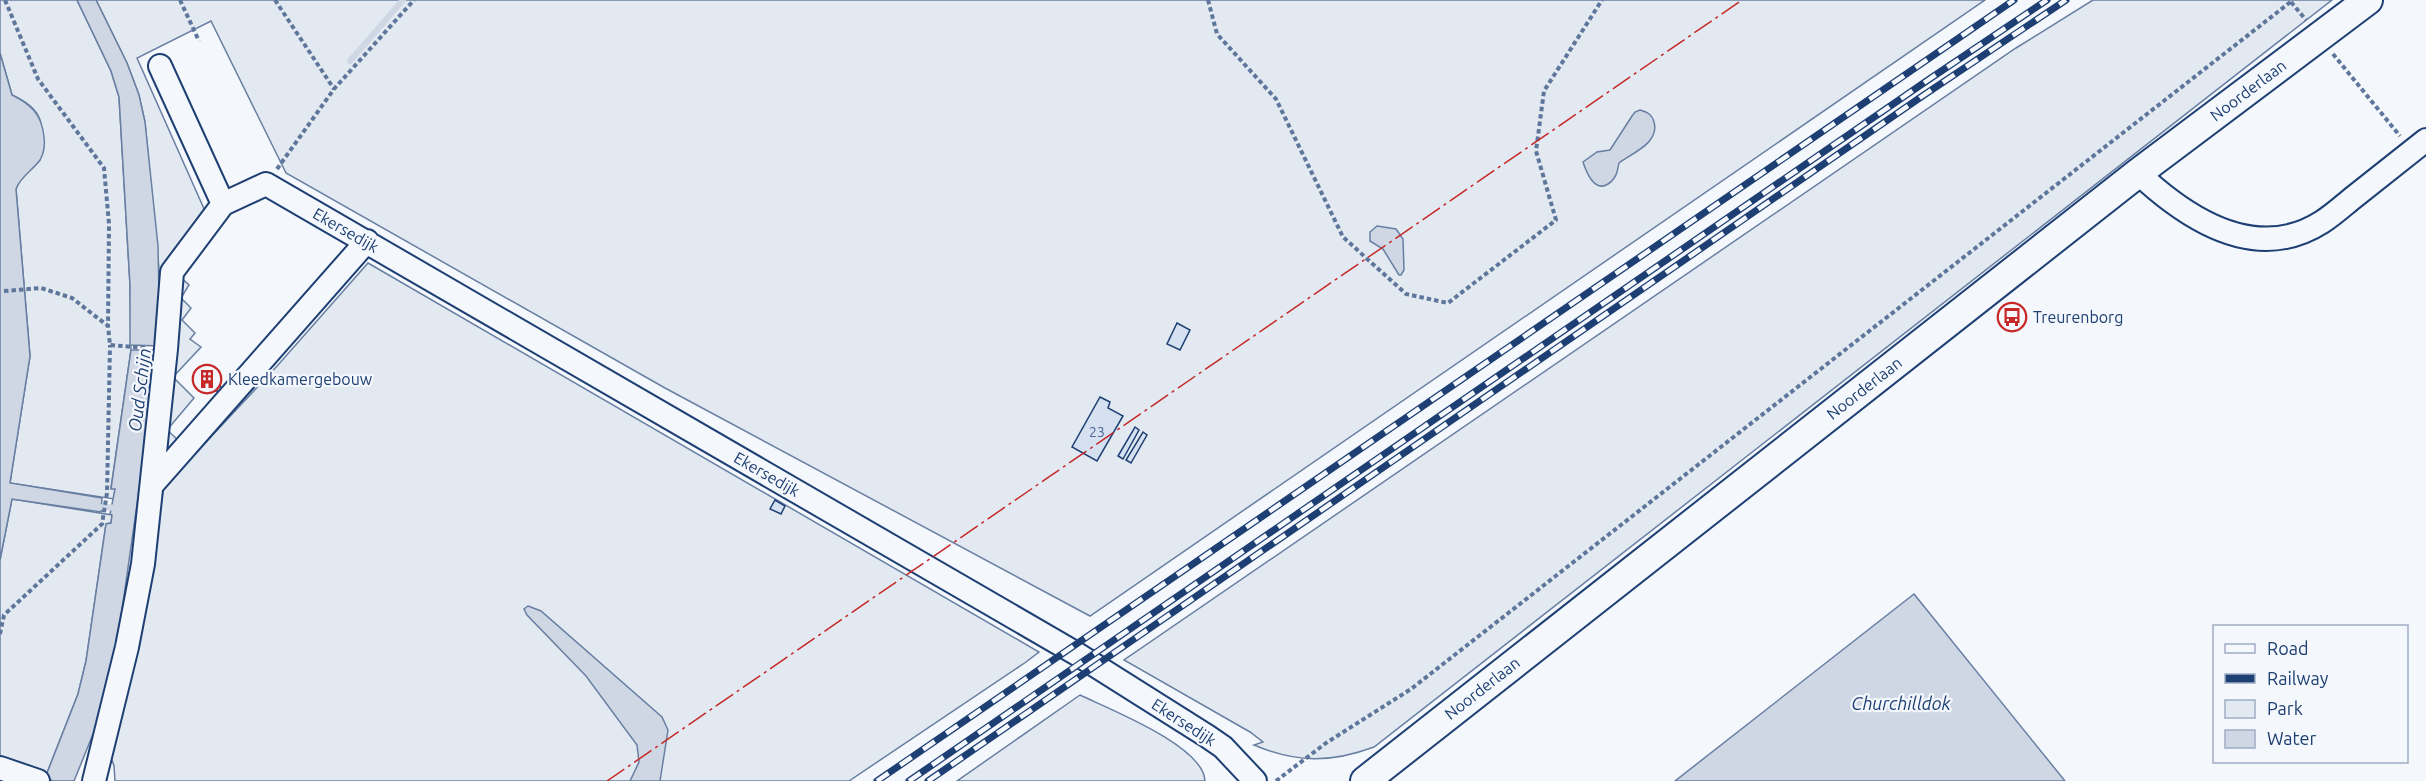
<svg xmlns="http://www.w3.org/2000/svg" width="2426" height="781" font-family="Ubuntu,sans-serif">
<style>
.green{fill:#e3e9f0;stroke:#687fa3;stroke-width:1.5}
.water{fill:#cfd7e4;stroke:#687fa3;stroke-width:1.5}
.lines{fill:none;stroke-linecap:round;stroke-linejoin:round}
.stream{stroke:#cfd7e4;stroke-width:6}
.building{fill:#d5e0f0;stroke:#1d3f73;stroke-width:1.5}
.minor-casing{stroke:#1d3f73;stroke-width:26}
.major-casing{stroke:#1d3f73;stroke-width:32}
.path{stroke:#5e769c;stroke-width:4;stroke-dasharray:4.5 3;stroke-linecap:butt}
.minor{stroke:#f4f7fb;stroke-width:22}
.major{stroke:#f4f7fb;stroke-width:28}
.rail-casing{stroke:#1d3f73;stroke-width:7}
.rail{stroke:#f4f7fb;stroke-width:4.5;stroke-dasharray:14;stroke-linecap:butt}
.power{stroke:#c62828;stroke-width:1.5;stroke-dasharray:21 4.5 3 4.5;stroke-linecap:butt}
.labels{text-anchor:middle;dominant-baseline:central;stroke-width:4.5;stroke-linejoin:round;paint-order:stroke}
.number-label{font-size:14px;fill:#4b6792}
.street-label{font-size:16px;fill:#1d3f73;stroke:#f4f7fb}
.poi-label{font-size:16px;fill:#1d3f73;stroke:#f4f7fb;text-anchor:start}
.water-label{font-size:18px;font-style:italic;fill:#1d3f73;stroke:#f4f7fb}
</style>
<rect width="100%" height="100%" fill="#f4f7fb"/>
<path class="green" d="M 0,0 L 77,0 L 111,71 L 119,97 L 130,285 L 131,350 L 111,488 L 115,489 L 114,499 L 10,483 L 30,356 L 16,189 L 19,181 L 40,160 C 43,126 47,111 12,95 L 0,53 Z
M 96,0 L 1985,0 L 1090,616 L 665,388 L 286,173 L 211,21 L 137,58 L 205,211 L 177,274 L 189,285 L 181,298 L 191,308 L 182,320 L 195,333 L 190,339 L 201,347 L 173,377 L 194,398 L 167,430 L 178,440 L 159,461 L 160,280 L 145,122 L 139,95 L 127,63 Z
M 2093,0 L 2332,0 L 1374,747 C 1331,763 1296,763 1254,745 L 1263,742 L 1250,732 L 1124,660 L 2016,48 Z
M 368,263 L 1039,652 L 1026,662 L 849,781 L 115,781 L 114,766 L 109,751 L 131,661 L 164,487 L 278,365 Z
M 12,499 L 112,515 L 111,523 L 106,524 L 86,661 L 78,694 L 45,778 L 0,781 L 0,560 Z
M 1080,695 C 1109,709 1204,746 1205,781 L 957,781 Z"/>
<path class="water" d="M 77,0 L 96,0 L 127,63 L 139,95 L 145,122 L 158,246 L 160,346 L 130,345 L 130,285 L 119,97 L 111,71 Z
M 0,53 L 12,95 C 31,104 42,115 44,137 C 45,145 44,153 40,160 C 32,171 21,176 16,189 L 30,356 L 10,483 L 102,498 L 101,512 L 12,499 L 0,560 Z
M 1640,110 C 1647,112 1652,114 1654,122 C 1660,143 1632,153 1619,163 C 1618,166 1618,169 1617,172 C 1616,176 1612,182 1608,184 C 1594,193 1586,171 1583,162 L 1597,152 L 1610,150 L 1632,116 L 1635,112 Z
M 1377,226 L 1396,229 L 1403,239 L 1404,270 L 1401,275 L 1399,275 L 1383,249 L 1370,241 L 1370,232 Z
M 131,350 L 159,350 L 114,666 L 102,712 L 74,781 L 53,781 L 45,778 L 78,694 L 86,661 L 106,524 L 111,523 L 112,515 L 110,514 L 115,489 L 111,489 Z
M 1914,594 L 2065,781 L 1675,781 Z
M 528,606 L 541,611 L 662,717 L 668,730 L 660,781 L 630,781 L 639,762 L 637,745 L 586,676 L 527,615 L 524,609 Z"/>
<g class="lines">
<path class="stream" d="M 350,61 L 403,0
M 102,507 L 119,508"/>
</g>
<path class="building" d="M 1177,323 L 1190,330 L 1180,350 L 1167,344 Z
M 204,371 L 222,388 L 219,391 L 209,391 L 202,384 L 201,374 Z
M 1100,397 L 1110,402 L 1108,408 L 1123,416 L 1097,461 L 1072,447 Z
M 1135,427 L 1139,430 L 1123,459 L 1118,456 Z
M 1143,432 L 1147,435 L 1131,463 L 1126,460 Z
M 775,500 L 785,506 L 781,514 L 770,509 Z"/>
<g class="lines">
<g class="minor-casing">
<path id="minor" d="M 160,66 L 223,204
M 2138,173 C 2187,219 2256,264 2322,222 C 2333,215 2344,205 2354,197 C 2378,178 2402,159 2426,140
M 152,485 L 367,241
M 0,768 L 38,781
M 94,781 L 127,647 L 143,564 L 166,349 L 172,272 L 223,204 L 266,184 L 1077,654 L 1207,736 L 1223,747 L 1255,781"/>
</g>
<g class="major-casing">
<path id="major" d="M 1365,781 L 2138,173 L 2368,0"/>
</g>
<path class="path" d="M 5,0 L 38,79 L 104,168 L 109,224 L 108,326
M 180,0 L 199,41
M 275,0 L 334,89
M 1208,0 L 1217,34 L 1276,99 L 1343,237 L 1406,294 L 1448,303 L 1556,220 L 1536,151 L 1544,91 L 1602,0
M 2291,2 L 2306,20
M 2333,54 L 2400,136
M 277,169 L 334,89 L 414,0
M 4,291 L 41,288 L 72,298 L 108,326 L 110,345 L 146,348
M 0,634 L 4,615 L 102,524 L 107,493 L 110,345
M 1276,781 L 1326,743 L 1411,689 L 2293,0"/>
<use href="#minor" class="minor"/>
<use href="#major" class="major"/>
<g class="rail-casing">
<path id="rail" d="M 877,781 L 2014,0
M 909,781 L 1928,80 L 2047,0
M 928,781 L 1921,97 L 2066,0"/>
</g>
<use href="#rail" class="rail"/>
<path class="power" d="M 607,781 L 1742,0"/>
</g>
<defs>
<g id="bus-ring" transform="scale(1.5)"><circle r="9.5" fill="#f4f7fb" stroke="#c62828" stroke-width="1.5"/><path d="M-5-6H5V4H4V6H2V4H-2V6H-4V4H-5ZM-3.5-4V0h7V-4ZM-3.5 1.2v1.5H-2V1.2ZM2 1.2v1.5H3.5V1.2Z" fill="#c62828"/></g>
<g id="building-ring" transform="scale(1.5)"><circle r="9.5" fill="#f4f7fb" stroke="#c62828" stroke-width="1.5"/><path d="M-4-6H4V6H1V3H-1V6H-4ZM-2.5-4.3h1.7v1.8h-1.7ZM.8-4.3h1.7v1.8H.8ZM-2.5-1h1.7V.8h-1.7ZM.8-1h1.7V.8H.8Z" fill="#c62828"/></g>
</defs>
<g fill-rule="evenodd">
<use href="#bus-ring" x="2012" y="317"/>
<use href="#building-ring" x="207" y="379"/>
</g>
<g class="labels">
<g class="number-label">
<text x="1097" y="432">23</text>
</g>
<g class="street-label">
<text transform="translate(2248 90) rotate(-37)">Noorderlaan</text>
<text transform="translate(346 230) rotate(30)">Ekersedijk</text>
<text transform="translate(1864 388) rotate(-38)">Noorderlaan</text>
<text transform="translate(767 474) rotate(30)">Ekersedijk</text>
<text transform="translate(1482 688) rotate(-38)">Noorderlaan</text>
<text transform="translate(1184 722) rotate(33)">Ekersedijk</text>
</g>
<g class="poi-label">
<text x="2033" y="317">Treurenborg</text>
<text x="228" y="379">Kleedkamergebouw</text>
</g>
<g class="water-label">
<text transform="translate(139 390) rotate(-83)">Oud Schijn</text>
<text x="1901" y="703">Churchilldok</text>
</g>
</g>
<rect x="2213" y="625" width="195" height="138" fill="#f4f7fb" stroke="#9eadc5" stroke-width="1.5"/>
<rect x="2225" y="644" width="30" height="9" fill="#f4f7fb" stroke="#9eadc5" stroke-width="1.5"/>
<text x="2267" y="655" font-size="18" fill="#1d3f73">Road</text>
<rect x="2225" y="674" width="30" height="9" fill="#1d3f73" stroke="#9eadc5" stroke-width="1.5"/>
<text x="2267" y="685" font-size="18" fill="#1d3f73">Railway</text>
<rect x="2225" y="700" width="30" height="18" fill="#e3e9f0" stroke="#9eadc5" stroke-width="1.5"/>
<text x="2267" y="715" font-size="18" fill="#1d3f73">Park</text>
<rect x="2225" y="730" width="30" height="18" fill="#cfd7e4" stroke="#9eadc5" stroke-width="1.5"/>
<text x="2267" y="745" font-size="18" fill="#1d3f73">Water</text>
</svg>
